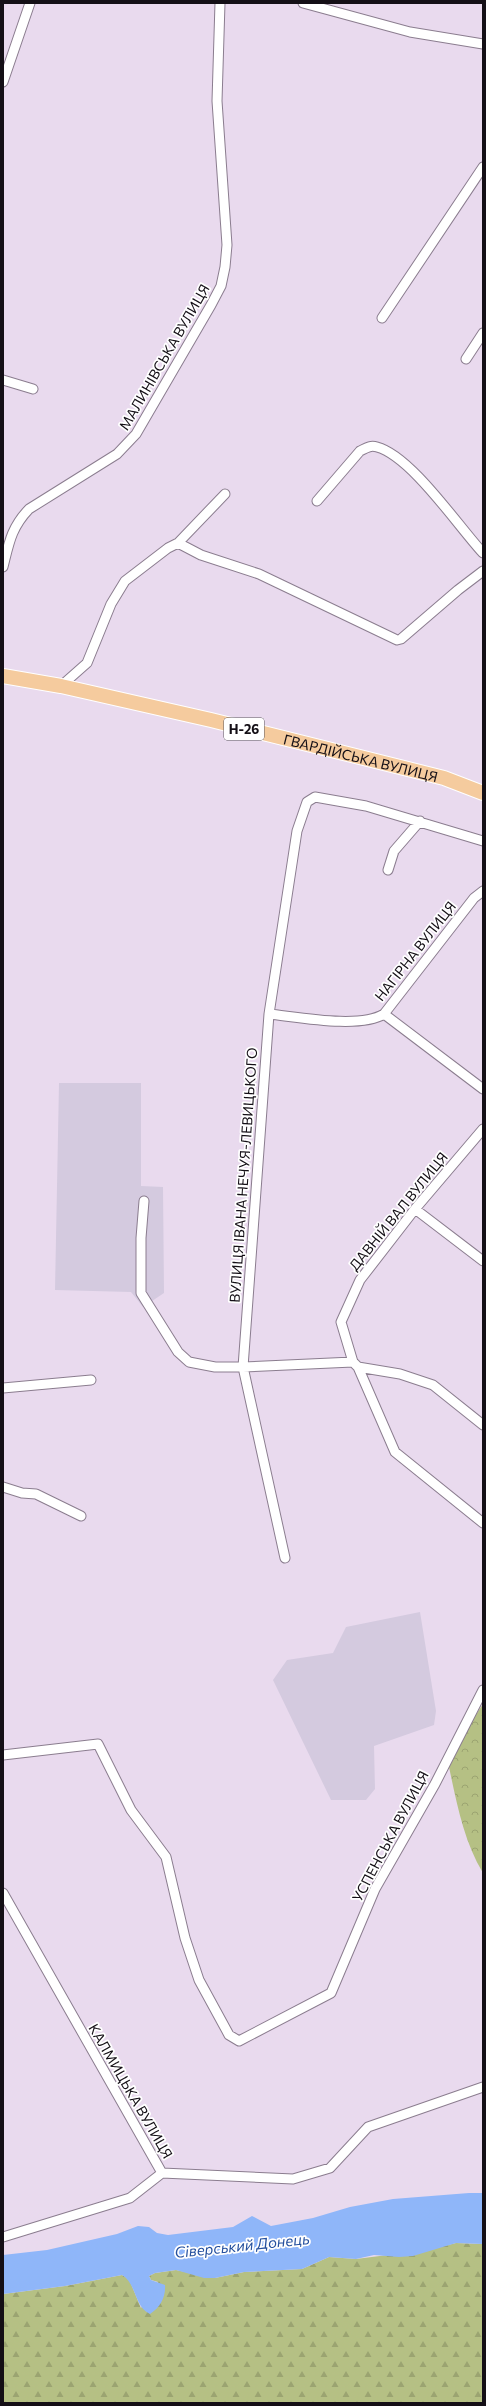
<svg xmlns="http://www.w3.org/2000/svg" width="486" height="2406" font-family="Commissioner,sans-serif">
<style>
.industrial{fill:#d4cadf}
.forest{fill:url(#forest-firs)}
.park{fill:url(#park-crowns)}
.water{fill:#8fb6f9}
.lines{fill:none;stroke-linecap:round;stroke-linejoin:round}
.street-casing{stroke:#8b7d8f;stroke-width:11}
.primary-casing{stroke:#fff;stroke-width:16}
.street{stroke:#fff;stroke-width:9}
.primary{stroke:#f5cb9e;stroke-width:14}
.labels{text-anchor:middle;dominant-baseline:central;stroke-width:3.5;stroke-linejoin:round;paint-order:stroke}
.shield{fill:#fff;stroke:#5a575c;stroke-width:1}
.shield-label{font-size:13px;font-weight:bold;fill:#140f16}
.street-label{font-size:14px;fill:#140f16;stroke:#fff}
.water-label{font-size:15px;font-style:italic;fill:#25509e;stroke:#fff}
</style>
<defs>
<pattern id="forest-firs" width="22" height="20" patternUnits="userSpaceOnUse"><rect width="22" height="20" fill="#b5c084"/><path d="M5 1l3.5 6h-7zM16 11l3.5 6h-7z" fill="#9ba471"/></pattern>
<pattern id="park-crowns" width="20" height="18" patternUnits="userSpaceOnUse"><rect width="20" height="18" fill="#b5c084"/><path d="M2 6a3 3 0 1 1 6 0M12 15a3 3 0 1 1 6 0" fill="none" stroke="#9ba471"/></pattern>
</defs>
<rect width="100%" height="100%" fill="#e9daee"/>
<path class="industrial" d="M 59,1083 L 141,1083 L 141,1186 L 163,1187 L 164,1293 L 143,1307 L 131,1292 L 55,1290 Z
M 420,1612 L 436,1711 L 434,1725 L 374,1746 L 375,1789 L 366,1800 L 331,1800 L 273,1680 L 287,1660 L 333,1653 L 346,1627 Z"/>
<path class="forest" d="M 456,2243 L 483,2244 L 483,2403 L 3,2403 L 3,2294 L 65,2286 L 122,2275 L 129,2279 L 141,2308 L 158,2282 L 151,2280 L 149,2276 L 155,2273 L 176,2270 L 215,2278 L 244,2272 L 302,2269 L 329,2257 L 356,2259 L 427,2250 Z"/>
<path class="park" d="M 483,1704 L 483,1873 C 462,1838 456,1798 447,1758 Z"/>
<path class="water" d="M 469,2193 L 483,2193 L 483,2244 L 456,2243 L 413,2256 L 399,2257 L 374,2255 L 356,2259 L 329,2257 L 302,2269 L 244,2272 L 215,2278 L 204,2278 L 176,2270 L 155,2273 L 149,2276 L 151,2280 L 165,2285 C 166,2297 160,2308 150,2314 C 134,2307 137,2284 122,2275 L 65,2286 L 3,2294 L 3,2255 L 47,2250 L 117,2234 L 138,2226 L 149,2227 L 157,2233 L 168,2235 L 233,2227 L 252,2216 L 271,2226 L 313,2218 L 350,2207 L 393,2199 Z"/>
<g class="lines">
<g class="street-casing">
<path id="street" d="M 303,3 L 410,32 L 483,44
M 3,82 L 30,3
M 382,318 L 483,167
M 466,359 L 483,333
M 3,380 L 33,389
M 317,501 L 360,451 C 366,448 370,445 377,447 C 411,456 458,526 483,553
M 178,543 L 201,555 L 259,574 L 397,640 L 401,639 L 458,590 L 483,571
M 3,567 C 9,543 11,528 29,509 L 117,454 L 136,434 L 211,305 L 221,286 L 225,267 L 227,245 L 217,101 L 220,3
M 61,686 L 87,663 L 111,604 L 125,581 L 168,548 L 178,543 L 225,494
M 388,870 L 394,851 L 420,821
M 269,1014 C 298,1017 360,1029 384,1014 L 474,898 L 483,891
M 384,1014 L 483,1089
M 144,1201 L 141,1238 L 141,1293 L 178,1352 L 189,1362 L 215,1367 L 243,1367 L 353,1362 L 358,1367 L 395,1452 L 483,1523
M 415,1209 L 483,1261
M 353,1362 L 341,1322 L 360,1280 L 415,1209 L 483,1129
M 358,1367 L 400,1374 L 433,1385 L 483,1425
M 3,1388 L 91,1380
M 3,1487 L 22,1493 L 36,1494 L 81,1516
M 285,1558 L 243,1367 L 269,1014 L 297,831 L 307,802 L 315,797 L 366,806 L 483,841
M 3,1755 L 98,1744 L 131,1810 L 166,1857 L 185,1938 L 199,1980 L 229,2035 L 239,2041 L 331,1993 L 375,1889 L 435,1784 L 483,1690
M 3,1893 L 162,2173
M 162,2173 L 293,2179 L 330,2168 L 368,2127 L 483,2087
M 3,2237 L 130,2198 L 162,2173"/>
</g>
<g class="primary-casing">
<g id="primary">
<path id="s1" d="M 3,676 L 61,686 L 211,720 L 444,778 L 483,793"/>
</g>
</g>
<use href="#street" class="street"/>
<use href="#primary" class="primary"/>
</g>
<g class="labels">
<rect class="shield" x="224" y="718" width="40" height="22" rx="3"/>
<g class="shield-label">
<text x="244" y="729">Н-26</text>
</g>
<g class="street-label">
<text transform="translate(164 357) rotate(-60)">МАЛИНІВСЬКА ВУЛИЦЯ</text>
<text stroke="none"><textPath href="#s1" startOffset="367">ГВАРДІЙСЬКА ВУЛИЦЯ</textPath></text>
<text transform="translate(415 951) rotate(-52)">НАГІРНА ВУЛИЦЯ</text>
<text transform="translate(243 1175) rotate(-86)">ВУЛИЦЯ ІВАНА НЕЧУЯ-ЛЕВИЦЬКОГО</text>
<text transform="translate(398 1211) rotate(-51)">ДАВНІЙ ВАЛ ВУЛИЦЯ</text>
<text transform="translate(390 1836) rotate(-62)">УСПЕНСЬКА ВУЛИЦЯ</text>
<text transform="translate(131 2091) rotate(60)">КАЛМИЦЬКА ВУЛИЦЯ</text>
</g>
<g class="water-label">
<text transform="translate(242 2245) rotate(-6)">Сіверський Донець</text>
</g>
</g>
<rect width="486" height="2406" fill="none" stroke="#140f16" stroke-width="8"/>
</svg>
